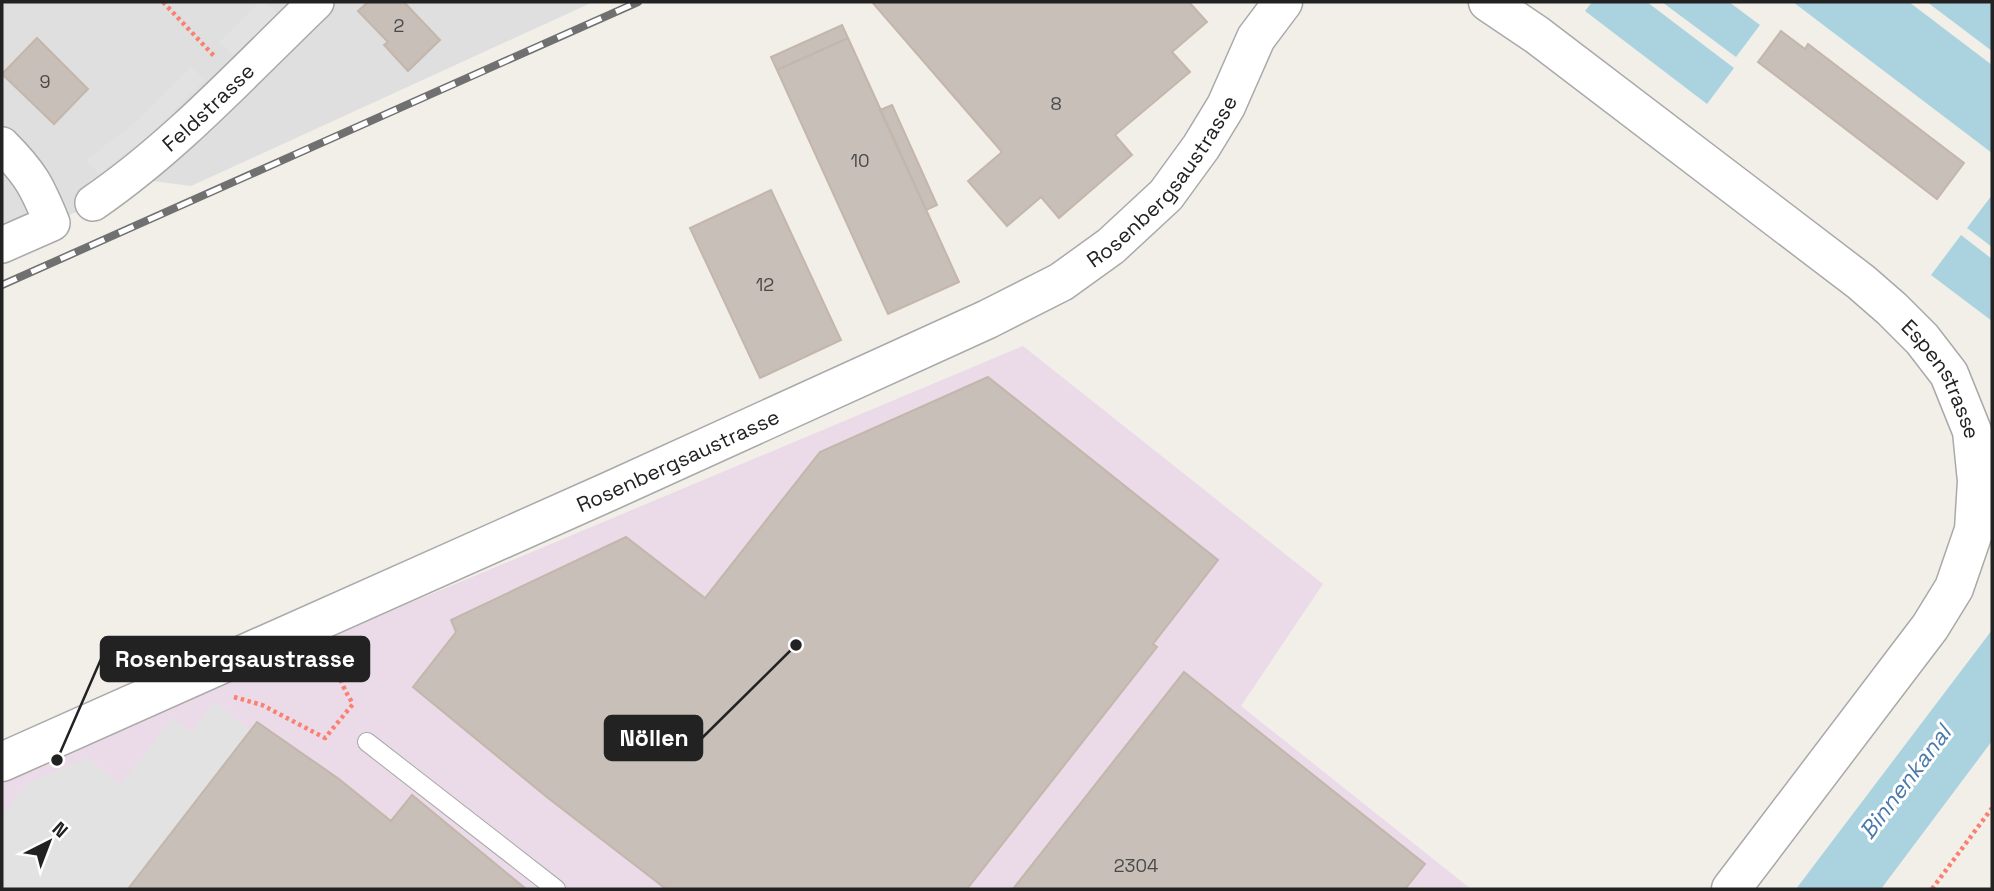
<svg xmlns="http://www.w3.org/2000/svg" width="1994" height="891" font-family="'Space Grotesk',sans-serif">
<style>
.residential{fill:#e0dfdf}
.industrial{fill:#ebdbe8}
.parking{fill:#e2e2e2}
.water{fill:#aad3df}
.building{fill:#c7bfb8;stroke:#c4b6ab;stroke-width:2}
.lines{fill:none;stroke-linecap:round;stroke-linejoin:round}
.service-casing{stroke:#a9a9a9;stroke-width:20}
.minor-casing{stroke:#a9a9a9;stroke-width:38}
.tertiary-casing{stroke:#a9a9a9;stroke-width:41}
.path{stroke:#fa8072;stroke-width:4.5;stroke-dasharray:3.5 3.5;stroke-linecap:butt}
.service{stroke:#fff;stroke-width:18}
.minor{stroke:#fff;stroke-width:35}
.tertiary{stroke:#fff;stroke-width:38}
.rail-casing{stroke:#707070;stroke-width:8}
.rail{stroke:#fff;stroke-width:5;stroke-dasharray:16;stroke-linecap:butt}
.labels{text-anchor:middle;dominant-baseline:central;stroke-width:6;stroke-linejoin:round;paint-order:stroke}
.number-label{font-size:18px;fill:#4b4948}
.street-label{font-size:21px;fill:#222;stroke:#fff}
.water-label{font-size:23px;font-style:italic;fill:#4a7aab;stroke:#fff}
.leader{fill:none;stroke:#222;stroke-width:2.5}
.callout-dot{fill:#222;stroke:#fff;stroke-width:2.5}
.callout{fill:#222;stroke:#222;stroke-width:2.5}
.callout-label{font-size:23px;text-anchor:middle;font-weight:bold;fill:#fff}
</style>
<rect width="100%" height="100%" fill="#f2efe9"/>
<path class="residential" d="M 2,2 L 593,2 L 191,186 L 129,178 L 85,208 L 2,245 Z"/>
<path class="industrial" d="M 1023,346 L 1323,584 L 1241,706 L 1471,889 L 2,889 L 2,774 Z"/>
<path class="parking" d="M 259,2 L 266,2 L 277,13 L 234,56 L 219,42 Z
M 191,66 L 205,80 L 145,139 L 99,174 L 86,160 L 132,125 Z
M 215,702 L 251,731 L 128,889 L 2,889 L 2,816 L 28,783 L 87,758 L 120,784 L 173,718 L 191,732 Z"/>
<path class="water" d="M 1592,2 L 1647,2 L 1734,68 L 1707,104 L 1585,11 Z
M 1662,2 L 1729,2 L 1760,25 L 1736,57 Z
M 1793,2 L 1909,2 L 1992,65 L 1992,153 Z
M 1927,2 L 1992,2 L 1992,51 Z
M 1992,195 L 1992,247 L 1967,228 Z
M 1961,235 L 1992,259 L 1992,321 L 1931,275 Z
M 1992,630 L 1992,741 L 1881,889 L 1796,889 Z"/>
<path class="building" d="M 368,2 L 404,2 L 440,40 L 408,71 L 384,45 L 388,42 L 358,11 Z
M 872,2 L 1189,2 L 1207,22 L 1172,52 L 1190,72 L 1115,135 L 1132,155 L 1059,218 L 1041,197 L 1007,226 L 968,181 L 1002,152 Z
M 842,25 L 848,38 L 777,70 L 771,57 Z
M 1781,31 L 1805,49 L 1808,44 L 1964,163 L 1937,199 L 1758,62 Z
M 37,38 L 88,89 L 54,124 L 2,74 Z
M 848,38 L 959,282 L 888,314 L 777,70 Z
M 892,105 L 937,205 L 926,210 L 880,110 Z
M 771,190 L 841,340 L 760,378 L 690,228 Z
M 988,377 L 1218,560 L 1153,644 L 1157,647 L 967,889 L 666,889 L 548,798 L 413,687 L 456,632 L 451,620 L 626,537 L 705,598 L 820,452 Z
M 1184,672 L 1425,864 L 1405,889 L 1013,889 Z
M 257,722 L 339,779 L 391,821 L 412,795 L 526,889 L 128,889 Z"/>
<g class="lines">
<g class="service-casing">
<path id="service" d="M 367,742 L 556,889"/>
</g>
<g class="minor-casing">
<g id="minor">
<path d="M 2,145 C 30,173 37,186 52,223 L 2,245"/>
<path id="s1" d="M 93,203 C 176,146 244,71 316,2"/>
</g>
</g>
<g class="tertiary-casing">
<g id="tertiary">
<path id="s2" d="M 1488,2 L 1537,35 L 1861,282 L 1892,309 L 1922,339 L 1949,374 L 1972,431 L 1977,481 L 1974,530 L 1954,588 L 1930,627 L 1731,889"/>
<path id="s3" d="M 2,762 L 610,491 L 988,319 L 1061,282 L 1111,246 L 1166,195 L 1201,147 L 1226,106 L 1256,38 L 1283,2"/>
</g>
</g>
<path class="path" d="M 163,2 L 215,57
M 234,697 L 262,705 L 325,738 L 353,704 C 341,684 335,672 338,647
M 1932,889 L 1992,808"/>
<use href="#service" class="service"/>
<use href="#minor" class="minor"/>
<use href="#tertiary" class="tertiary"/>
<g class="rail-casing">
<path id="rail" d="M 2,285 L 638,2"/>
</g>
<use href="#rail" class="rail"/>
</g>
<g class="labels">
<g class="number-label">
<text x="399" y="25">2</text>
<text x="45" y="81">9</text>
<text x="1056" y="103">8</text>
<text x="860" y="160">10</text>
<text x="765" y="284">12</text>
<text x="1136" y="865">2304</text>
</g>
<g class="street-label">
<text stroke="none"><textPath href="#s1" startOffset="150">Feldstrasse</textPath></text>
<text stroke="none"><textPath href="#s3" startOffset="1307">Rosenbergsaustrasse</textPath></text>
<text stroke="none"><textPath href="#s2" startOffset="595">Espenstrasse</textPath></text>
<text stroke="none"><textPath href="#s3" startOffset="740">Rosenbergsaustrasse</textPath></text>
</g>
<g class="water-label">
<text transform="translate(1905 782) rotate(-53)">Binnenkanal</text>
</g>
</g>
<path class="leader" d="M57 760L101 659M796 645L702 738"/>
<g class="callout-dot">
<circle cx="57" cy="760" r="7"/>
<circle cx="796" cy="645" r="7"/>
</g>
<g class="callout">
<rect x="101" y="637" width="268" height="44" rx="7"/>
<rect x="605" y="716" width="97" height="44" rx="7"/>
</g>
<g class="callout-label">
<text x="235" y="667">Rosenbergsaustrasse</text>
<text x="654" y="746">Nöllen</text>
</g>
<rect width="1994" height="891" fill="none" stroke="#222222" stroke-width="7"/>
<g transform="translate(49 842) rotate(42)" stroke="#ffffff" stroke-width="5" paint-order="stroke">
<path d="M0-5L12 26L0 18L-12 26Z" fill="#222222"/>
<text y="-10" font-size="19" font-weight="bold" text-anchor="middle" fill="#222222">N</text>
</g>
</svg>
